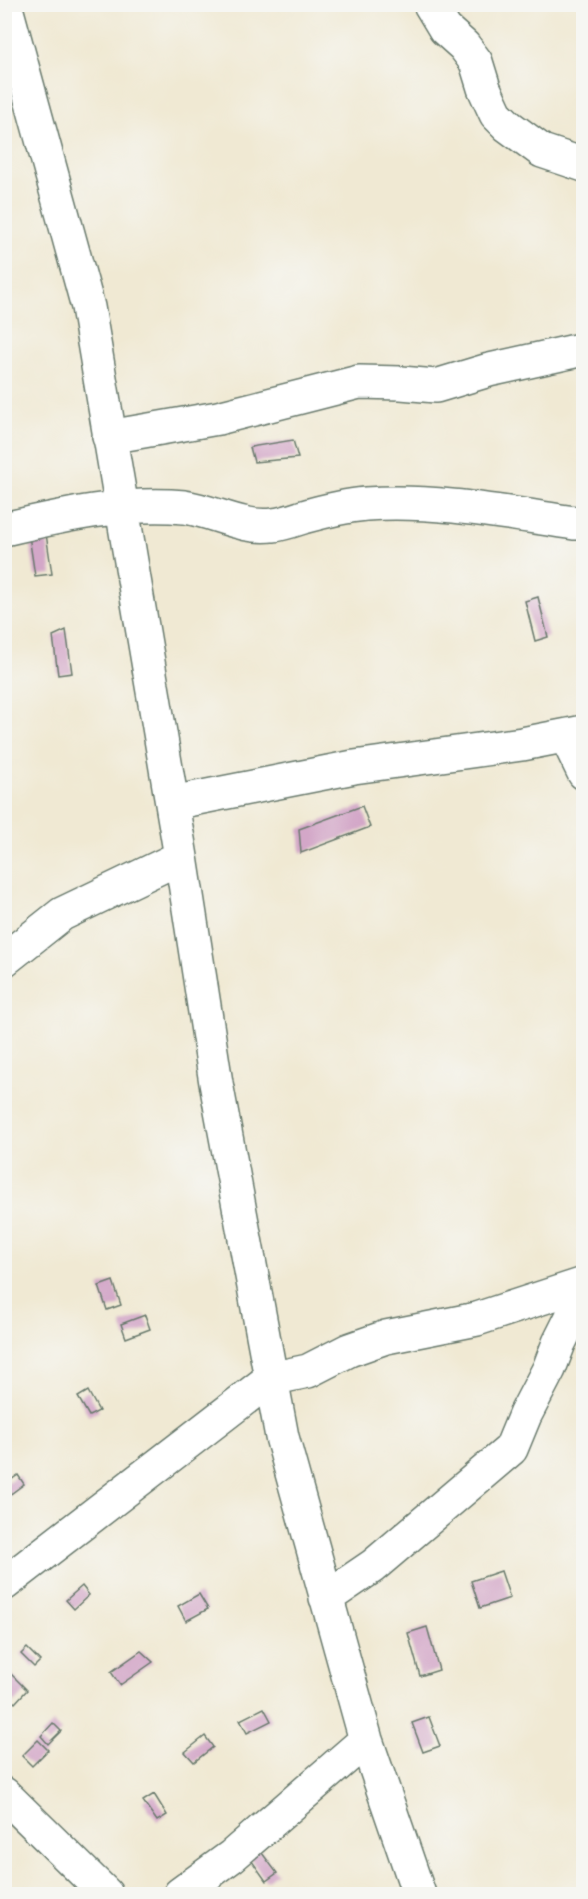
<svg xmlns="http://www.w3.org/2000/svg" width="588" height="1899" font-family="'Sorts Mill Goudy',serif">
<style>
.building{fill:#d3a7c8}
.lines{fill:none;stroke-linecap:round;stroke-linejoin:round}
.minor-casing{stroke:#68796c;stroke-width:36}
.minor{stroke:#fff;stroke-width:33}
</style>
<rect width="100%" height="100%" fill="#f6f6f2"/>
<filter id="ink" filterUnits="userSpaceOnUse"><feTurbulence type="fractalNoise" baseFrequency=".0167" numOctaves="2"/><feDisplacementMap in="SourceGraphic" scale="12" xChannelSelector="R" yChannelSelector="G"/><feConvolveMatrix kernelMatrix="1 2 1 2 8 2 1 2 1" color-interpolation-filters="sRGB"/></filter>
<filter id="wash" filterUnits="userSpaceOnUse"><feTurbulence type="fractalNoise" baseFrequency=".008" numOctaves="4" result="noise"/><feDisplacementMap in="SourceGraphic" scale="24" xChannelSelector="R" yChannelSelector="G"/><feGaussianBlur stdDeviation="1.35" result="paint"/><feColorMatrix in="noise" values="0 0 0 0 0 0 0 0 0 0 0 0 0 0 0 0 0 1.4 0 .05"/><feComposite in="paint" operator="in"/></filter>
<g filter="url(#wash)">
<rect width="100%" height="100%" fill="#f0e9d3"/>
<g id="blocks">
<path class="building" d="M 293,440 L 298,458 L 254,462 L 250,447 Z
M 45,527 L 52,574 L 35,576 L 28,529 Z
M 538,597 L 548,637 L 535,641 L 525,601 Z
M 66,630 L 72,673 L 58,675 L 53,636 Z
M 362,806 L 370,827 L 301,853 L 299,829 Z
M 113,1281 L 121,1305 L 107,1310 L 99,1286 Z
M 145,1315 L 150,1329 L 126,1338 L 121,1324 Z
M 88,1391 L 99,1411 L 89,1416 L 78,1397 Z
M 18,1475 L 24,1484 L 8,1496 L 4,1491 L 4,1485 Z
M 501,1571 L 510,1598 L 480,1608 L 471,1581 Z
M 82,1586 L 89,1595 L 74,1609 L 66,1600 Z
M 199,1594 L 208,1609 L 186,1621 L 178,1606 Z
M 427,1627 L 439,1670 L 420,1676 L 408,1633 Z
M 27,1648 L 40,1661 L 34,1667 L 21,1654 Z
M 141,1651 L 153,1662 L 120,1685 L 111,1672 Z
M 4,1667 L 27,1690 L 15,1703 L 4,1693 Z
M 264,1708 L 271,1721 L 247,1733 L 240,1720 Z
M 429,1717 L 440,1746 L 423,1752 L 412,1723 Z
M 53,1723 L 61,1731 L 48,1744 L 41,1736 Z
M 205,1736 L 213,1747 L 194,1762 L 185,1752 Z
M 38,1740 L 48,1750 L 32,1766 L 22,1756 Z
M 154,1794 L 167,1815 L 157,1821 L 143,1801 Z
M 259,1849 L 277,1873 L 266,1881 L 249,1857 Z"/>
</g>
</g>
<g filter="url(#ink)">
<use href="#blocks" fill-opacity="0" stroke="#68796c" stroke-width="1.5"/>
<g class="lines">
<g class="minor-casing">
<path id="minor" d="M 5,4 L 88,307 L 181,857 L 216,1083 L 282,1437 L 366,1740 L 419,1894
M 430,4 L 445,29 L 464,46 L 476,62 L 484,88 L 496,114 L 508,126 L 542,151 L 584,165
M 109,437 L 218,418 L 359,382 L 401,383 L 436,386 L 489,370 L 584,349
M 4,529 C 61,516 126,501 184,507 C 214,511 242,529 273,525 C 283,524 294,520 303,517 C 324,511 344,506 366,504 C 435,499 506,513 574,523 L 584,522
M 566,736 L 584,773
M 172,803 L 354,767 L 522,744 L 584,732
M 4,960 L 62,914 L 181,857
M 4,1584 L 270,1379 L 308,1371 L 349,1350 L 386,1337 L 477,1319 L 584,1284
M 326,1598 L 373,1566 L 511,1449 L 525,1415 L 549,1369 L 559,1343 L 573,1315 L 584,1302
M 4,1794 L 106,1894
M 180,1894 L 232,1856 L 366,1740"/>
</g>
<use href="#minor" class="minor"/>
</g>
</g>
<rect width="588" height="1899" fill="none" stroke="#f6f6f2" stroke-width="24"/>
</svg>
